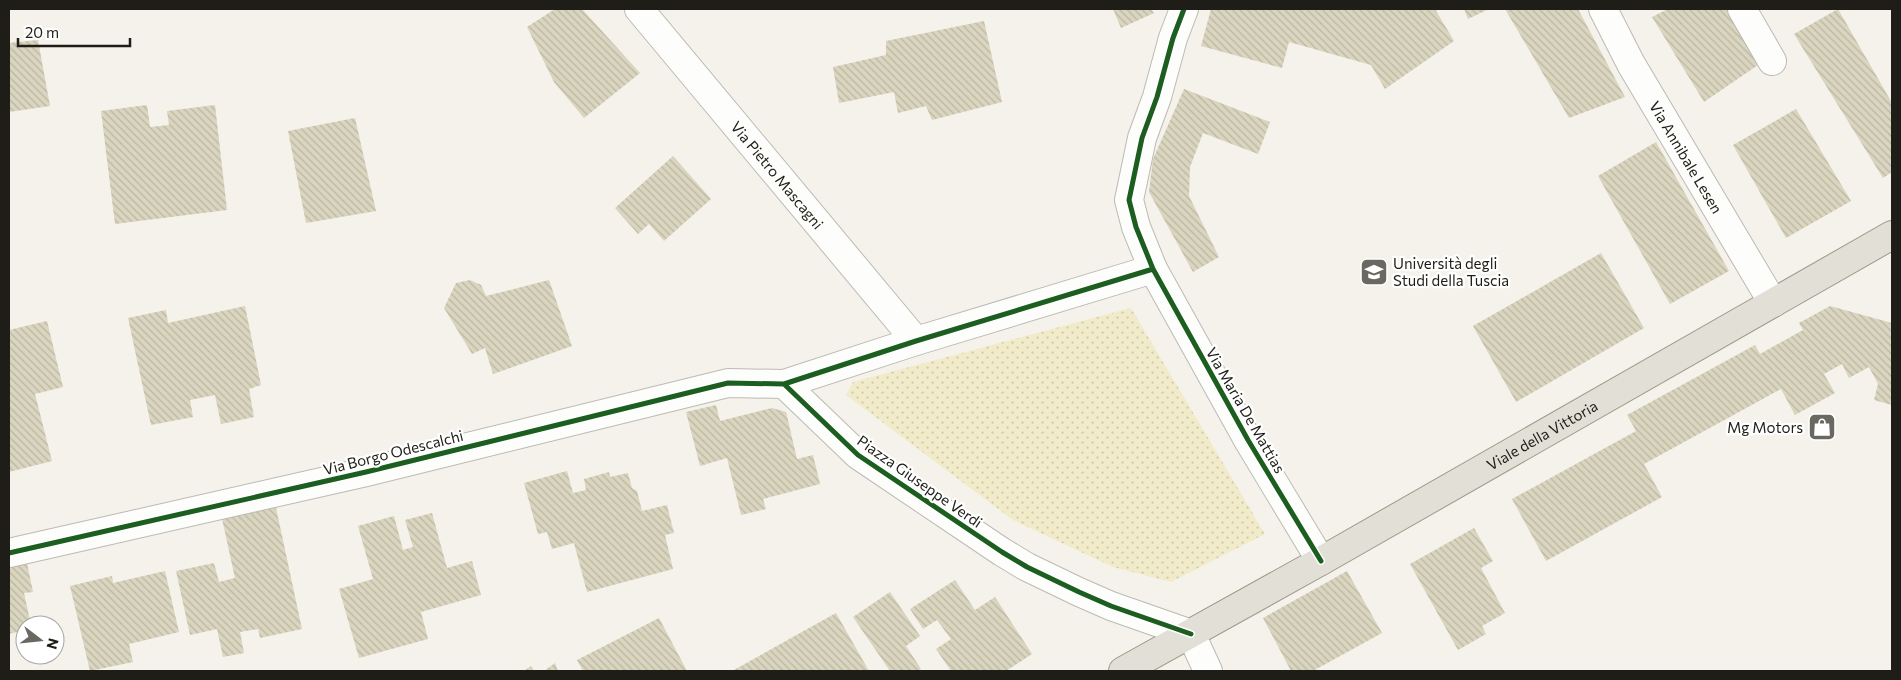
<svg xmlns="http://www.w3.org/2000/svg" width="1901" height="680" font-family="Commissioner,sans-serif">
<style>
.park{fill:url(#park-dots)}
.building{fill:url(#building-back-hatch)}
.lines{fill:none;stroke-linecap:round;stroke-linejoin:round}
.street-casing{stroke:#bcbab4;stroke-width:30}
.secondary-casing{stroke:#bcbab4;stroke-width:30}
.primary-casing{stroke:#9d9988;stroke-width:30}
.street{stroke:#fdfdfc;stroke-width:28}
.secondary{stroke:#fdfdfc;stroke-width:28}
.primary{stroke:#e1dfd6;stroke-width:28}
.cycleway-casing{stroke:#fff;stroke-width:8}
.cycleway{stroke:#1b5e20;stroke-width:5}
.labels{text-anchor:middle;dominant-baseline:central;stroke-width:4.5;stroke-linejoin:round;paint-order:stroke}
.street-label{font-size:15px;fill:#1e1d17;stroke:#fff}
.poi-label{font-size:15px;fill:#1e1d17;stroke:#fff;text-anchor:start}
</style>
<defs>
<pattern id="park-dots" width="8" height="8" patternUnits="userSpaceOnUse" patternTransform="scale(1.25)"><rect width="8" height="8" fill="#f1ebca"/><path d="M2 2h.1M6 6h.1" fill="none" stroke="#cec9ad" stroke-width="1.8" stroke-linecap="round"/></pattern>
<pattern id="building-back-hatch" width="6" height="6" patternUnits="userSpaceOnUse" patternTransform="scale(1.25)"><rect width="6" height="6" fill="#d9d5bf"/><path d="M-1 5l2 2M0 0l6 6M5-1l2 2" fill="none" stroke="#bab6a3"/></pattern>
</defs>
<rect width="100%" height="100%" fill="#f4f2ea"/>
<path class="park" d="M 1131,308 L 1265,534 L 1171,582 L 1113,567 L 1013,520 L 846,395 L 853,382 Z"/>
<path class="building" d="M 555,9 L 582,9 L 640,73 L 584,118 L 554,82 L 527,27 Z
M 1113,9 L 1151,9 L 1154,13 L 1121,28 Z
M 1211,9 L 1435,9 L 1454,41 L 1385,89 L 1371,65 L 1289,42 L 1282,68 L 1201,46 Z
M 1464,9 L 1489,9 L 1468,19 Z
M 1505,9 L 1578,9 L 1625,97 L 1569,118 Z
M 1668,9 L 1731,9 L 1761,63 L 1704,102 L 1652,17 Z
M 1838,9 L 1892,103 L 1892,172 L 1883,178 L 1794,34 Z
M 984,21 L 1002,102 L 932,120 L 926,106 L 898,113 L 894,92 L 839,103 L 833,67 L 886,55 L 886,41 Z
M 38,40 L 50,106 L 9,112 L 9,43 Z
M 1184,89 L 1270,122 L 1258,154 L 1203,133 L 1190,167 L 1189,196 L 1219,257 L 1193,272 L 1149,192 L 1153,159 Z
M 147,105 L 150,127 L 169,125 L 167,111 L 215,105 L 227,210 L 115,224 L 101,111 Z
M 1796,109 L 1851,201 L 1786,238 L 1733,145 Z
M 355,118 L 376,211 L 306,223 L 288,131 Z
M 1656,142 L 1729,271 L 1670,304 L 1598,176 Z
M 673,156 L 711,199 L 664,241 L 649,224 L 638,234 L 615,208 Z
M 1601,253 L 1644,328 L 1516,402 L 1473,326 Z
M 470,280 L 481,285 L 486,296 L 549,280 L 572,346 L 493,374 L 485,348 L 472,354 L 444,308 L 456,283 Z
M 245,306 L 261,385 L 249,389 L 254,417 L 221,424 L 215,395 L 190,400 L 193,417 L 151,425 L 128,318 L 166,310 L 168,323 Z
M 1830,306 L 1892,323 L 1892,405 L 1874,400 L 1878,384 L 1869,367 L 1849,378 L 1842,364 L 1824,374 L 1835,393 L 1795,415 L 1781,389 L 1644,464 L 1662,497 L 1546,561 L 1512,499 L 1636,431 L 1627,415 L 1755,345 L 1760,354 L 1803,330 L 1799,323 Z
M 47,321 L 63,387 L 35,394 L 52,461 L 9,472 L 9,330 Z
M 716,405 L 720,421 L 772,408 L 786,412 L 797,459 L 813,455 L 820,484 L 763,499 L 766,509 L 741,515 L 727,458 L 700,466 L 686,412 Z
M 567,471 L 573,493 L 586,490 L 584,479 L 609,472 L 610,477 L 628,473 L 632,488 L 637,491 L 642,511 L 667,505 L 674,533 L 665,535 L 673,569 L 587,592 L 574,543 L 552,549 L 547,532 L 538,534 L 524,483 Z
M 275,503 L 302,629 L 260,638 L 258,629 L 240,632 L 244,653 L 223,657 L 217,629 L 190,635 L 176,571 L 214,563 L 219,582 L 235,578 L 221,514 Z
M 432,513 L 447,568 L 472,561 L 481,595 L 421,612 L 428,639 L 359,658 L 339,589 L 373,579 L 358,526 L 394,516 L 403,550 L 413,547 L 405,520 Z
M 1474,528 L 1493,561 L 1481,568 L 1505,613 L 1482,626 L 1486,634 L 1458,650 L 1410,564 Z
M 26,558 L 33,592 L 24,593 L 31,625 L 25,625 L 25,630 L 9,634 L 9,561 Z
M 165,571 L 179,632 L 129,644 L 133,662 L 90,671 L 70,586 L 112,576 L 113,583 Z
M 1347,571 L 1382,633 L 1313,671 L 1291,671 L 1263,618 Z
M 955,580 L 975,610 L 995,597 L 1032,654 L 1006,671 L 951,671 L 936,649 L 951,639 L 937,620 L 923,629 L 910,609 Z
M 890,592 L 920,636 L 906,646 L 921,669 L 918,671 L 890,671 L 853,617 Z
M 836,613 L 869,671 L 732,671 Z
M 659,618 L 687,671 L 583,671 L 577,660 Z
M 555,663 L 558,671 L 544,671 Z
M 531,666 L 534,671 L 524,671 Z"/>
<g class="lines">
<g class="street-casing">
<g id="street">
<path id="s1" d="M 639,9 L 916,341"/>
<path d="M 1184,9 L 1173,38 L 1157,97 L 1142,138 L 1129,200 L 1136,227 L 1153,269 L 1248,440 L 1321,561"/>
<path id="s2" d="M 1603,9 L 1631,64 L 1773,303"/>
<path d="M 1742,9 L 1772,61"/>
<path d="M 1153,269 L 916,341 L 784,384 L 858,455 L 1002,552 L 1027,567 L 1079,592 L 1111,606 L 1191,634"/>
<path d="M 9,553 L 366,472 L 728,383 L 784,384"/>
</g>
</g>
<g class="secondary-casing">
<path id="secondary" d="M 1191,634 L 1208,671"/>
</g>
<g class="primary-casing">
<g id="primary">
<path id="s3" d="M 1123,671 L 1321,561 L 1892,235"/>
</g>
</g>
<use href="#street" class="street"/>
<use href="#secondary" class="secondary"/>
<use href="#primary" class="primary"/>
<g class="cycleway-casing">
<path id="cycleway" d="M 1184,9 L 1173,38 L 1157,97 L 1142,138 L 1129,200 L 1136,227 L 1153,269 L 1248,440 L 1321,561
M 1153,269 L 916,341 L 784,384 L 858,455 L 1002,552 L 1027,567 L 1079,592 L 1111,606 L 1191,634
M 9,553 L 366,472 L 728,383 L 784,384"/>
</g>
<use href="#cycleway" class="cycleway"/>
</g>
<defs>
<g id="university-square" transform="scale(1.4375)"><rect x="-9" y="-9" width="18" height="18" rx="4" fill="#696861" stroke="#fff"/><path d="M0-5L7-2L0 1L-7-2ZM-4 1L0 2.5L4 1V4Q0 6-4 4Z" fill="#fff"/></g>
<g id="shop-square" transform="scale(1.4375)"><rect x="-9" y="-9" width="18" height="18" rx="4" fill="#696861" stroke="#fff"/><path d="M-5-2.5h2.3a2.7 3.5 0 0 1 5.4 0H5L5.5 6h-11ZM-1.5-2.5h3a1.5 2.3 0 0 0-3 0Z" fill="#fff"/></g>
</defs>
<g fill-rule="evenodd">
<use href="#university-square" x="1374" y="272"/>
<use href="#shop-square" x="1822" y="427"/>
</g>
<g class="labels">
<g class="street-label">
<text stroke="none"><textPath href="#s2" startOffset="170">Via Annibale Lesen</textPath></text>
<text stroke="none"><textPath href="#s1" startOffset="216">Via Pietro Mascagni</textPath></text>
<text transform="translate(1246 410) rotate(60)">Via Maria De Mattias</text>
<text stroke="none"><textPath href="#s3" startOffset="481">Viale della Vittoria</textPath></text>
<text transform="translate(393 452) rotate(-14)">Via Borgo Odescalchi</text>
<text transform="translate(920 481) rotate(35)">Piazza Giuseppe Verdi</text>
</g>
<g class="poi-label">
<text x="1393" y="263">Università degli<tspan x="1393" dy="17">Studi della Tuscia</tspan></text>
<text x="1803" y="427" text-anchor="end">Mg Motors</text>
</g>
</g>
<rect width="1901" height="680" fill="none" stroke="#1e1d17" stroke-width="20"/>
<g transform="translate(40 640) rotate(106)"><circle r="24" fill="#ffffff" stroke="#a5a5a2"/>
<path d="M0-4L9 19L0 12L-9 19Z" fill="#696861"/>
<text y="-8" font-size="14" font-weight="bold" text-anchor="middle" fill="#1e1d17">N</text>
</g>
<path d="M18 38v8h112v-8" fill="none" stroke="#1e1d17" stroke-width="2.5"/>
<text x="25" y="38" font-size="15" fill="#1e1d17" stroke="#ffffff" stroke-width="4" paint-order="stroke">20 m</text>
</svg>
